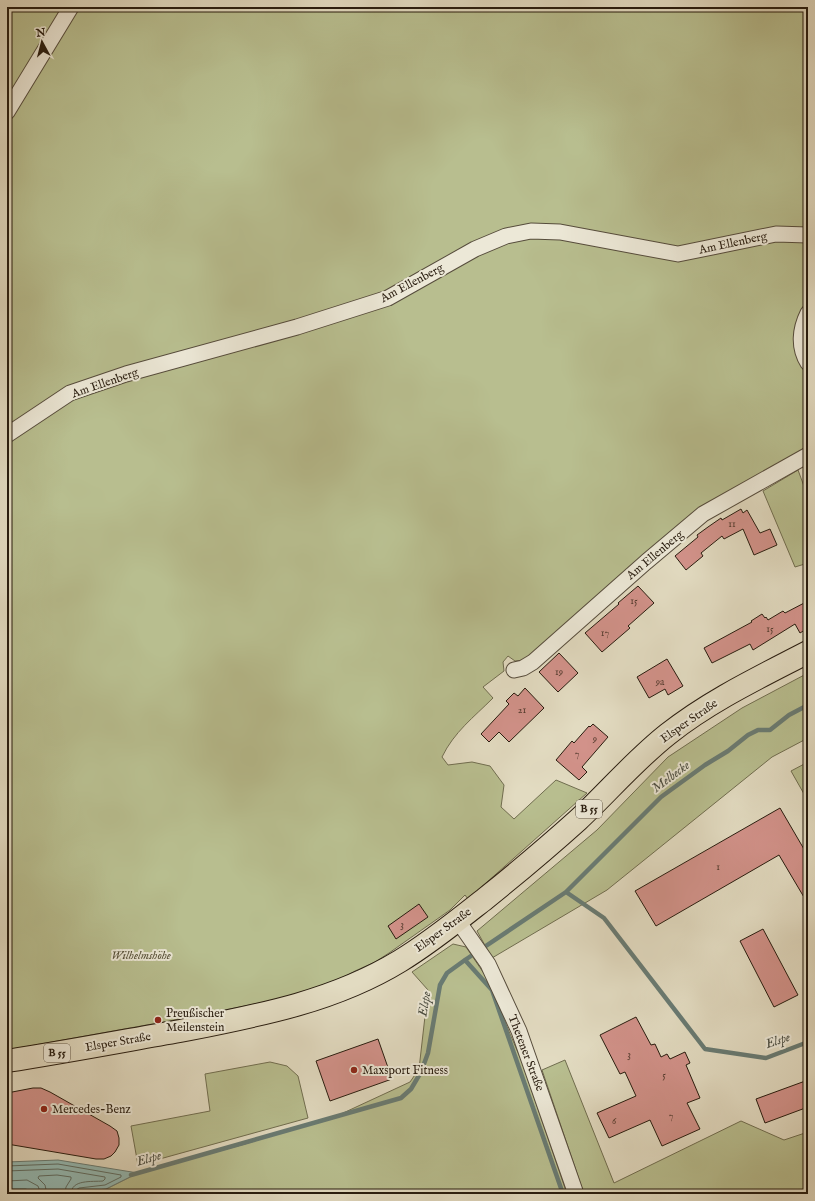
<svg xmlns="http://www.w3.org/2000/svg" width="815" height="1201" font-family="'IM FELL English',serif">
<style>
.green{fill:#b8be8f;stroke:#706d4f}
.water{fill:#95bbb5;stroke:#697b73}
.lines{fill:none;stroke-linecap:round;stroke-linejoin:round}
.shore{stroke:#5e6c62;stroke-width:1}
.stream{stroke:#697b73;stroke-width:4.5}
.building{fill:#d2928a;stroke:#281c0f}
.street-casing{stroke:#564c3c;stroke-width:17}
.primary-casing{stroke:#281c0f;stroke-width:24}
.street{stroke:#ece8d7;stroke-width:15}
.primary{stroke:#e2dbc1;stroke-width:22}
.poi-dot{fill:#8f2418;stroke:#ece8d7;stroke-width:1.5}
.labels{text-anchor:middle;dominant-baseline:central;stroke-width:4;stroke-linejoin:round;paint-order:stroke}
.number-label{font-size:10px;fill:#523a2e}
.shield{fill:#ece8d7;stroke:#63594b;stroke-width:1}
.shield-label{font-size:11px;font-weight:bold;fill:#281c0f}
.street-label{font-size:12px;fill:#281c0f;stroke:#ece8d7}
.park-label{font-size:12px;font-style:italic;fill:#534d35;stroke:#ece8d7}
.poi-label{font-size:12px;fill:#281c0f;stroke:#ece8d7;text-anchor:start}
.water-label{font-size:13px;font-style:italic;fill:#494c41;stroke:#ece8d7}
</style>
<rect width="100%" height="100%" fill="#e2dbc1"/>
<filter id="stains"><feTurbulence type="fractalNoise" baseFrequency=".005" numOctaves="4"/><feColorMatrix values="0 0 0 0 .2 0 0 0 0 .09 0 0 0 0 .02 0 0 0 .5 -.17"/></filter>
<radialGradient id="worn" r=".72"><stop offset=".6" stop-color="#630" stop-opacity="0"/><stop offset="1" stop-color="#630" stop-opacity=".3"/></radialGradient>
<path class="green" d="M 7,7 L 67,7 L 7,108 Z
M 76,7 L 808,7 L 808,307 L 799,357 L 808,370 L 808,449 L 779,465 L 524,660 L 515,661 L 508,656 L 503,662 L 504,671 L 483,687 L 493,698 C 474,717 454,732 442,757 L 448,765 L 472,762 L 490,766 L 504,785 L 501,807 L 514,819 L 556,780 L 587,793 L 468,899 L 465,895 L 450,910 L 389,953 L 375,962 L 355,971 L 324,987 L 280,999 L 169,1021 L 7,1050 L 7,124 Z
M 798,470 L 808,497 L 808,563 L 795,567 L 763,491 Z
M 808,673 L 808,738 L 772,757 L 607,890 L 492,958 L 477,931 L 597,830 L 668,757 L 742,708 Z
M 808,762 L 808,801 L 791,771 Z
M 453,944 L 466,947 L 485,975 L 522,1062 L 567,1194 L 81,1194 L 78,1192 L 106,1189 L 138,1173 L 245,1144 L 341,1114 L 410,1082 L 419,1069 L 428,990 L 412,972 Z
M 565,1060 L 614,1183 L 741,1121 L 784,1140 L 808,1132 L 808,1194 L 584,1194 L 542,1070 Z
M 270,1062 L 287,1066 L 298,1076 L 308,1118 L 138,1165 L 131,1126 L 210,1111 L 205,1074 Z"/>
<path class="water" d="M 58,1160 L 138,1173 L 106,1189 L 79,1192 L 81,1194 L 35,1194 L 26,1189 L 12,1189 L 7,1191 L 7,1162 Z"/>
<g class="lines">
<path class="shore" d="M 7,1166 L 58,1164 L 121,1175 L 121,1177 L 105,1185 L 79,1188 L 76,1190 L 76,1194
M 7,1171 L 58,1169 L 105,1177 L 105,1179 L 103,1181 C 92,1182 71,1179 71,1194
M 7,1181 L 27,1180 L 38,1186 L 41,1194
M 47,1194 L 45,1185 L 38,1178 L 39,1176 L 57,1175 L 71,1177 L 71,1179 L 66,1187 L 65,1194"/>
<path class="stream" d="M 566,892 L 661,797 L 705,765 L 728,751 L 748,735 L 758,730 L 770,730 L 789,715 L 808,705
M 465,960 L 492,990 L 563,1194
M 131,1175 L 401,1098 L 411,1089 L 421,1072 L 428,1053 L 440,985 L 447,973 L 465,960 L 566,892 L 604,918 L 705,1049 L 766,1058 L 808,1042"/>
</g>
<path class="building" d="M 741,509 L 743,513 L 747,510 L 760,533 L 770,529 L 777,545 L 754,555 L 743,529 L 724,539 L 722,536 L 701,553 L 703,556 L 686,570 L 675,556 L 698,537 L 697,535 L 708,527 L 721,518 L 722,520 Z
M 638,586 L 654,603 L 628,626 L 630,628 L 602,652 L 585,633 L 619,604 L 618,603 Z
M 808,601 L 808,628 L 800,633 L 795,624 L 753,650 L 750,644 L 712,663 L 704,648 L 752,622 L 751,621 L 762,614 L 765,618 L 766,617 L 768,620 L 783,611 L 785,613 Z
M 559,653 L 578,673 L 558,692 L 539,672 Z
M 667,659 L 683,686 L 668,695 L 665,689 L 649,698 L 637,677 Z
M 525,688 L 544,708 L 509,742 L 499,732 L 489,742 L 481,734 L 509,704 L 506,701 L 514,693 L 518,696 Z
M 593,724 L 608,737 L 582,767 L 587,772 L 579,780 L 556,760 L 572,741 L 574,743 L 589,726 L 590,727 Z
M 780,808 L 808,856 L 808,904 L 779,855 L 656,926 L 635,891 Z
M 419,904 L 428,917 L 396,939 L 388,926 Z
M 763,929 L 798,995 L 774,1007 L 740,941 Z
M 636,1017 L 651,1045 L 655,1044 L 661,1057 L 667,1054 L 670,1059 L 685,1052 L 690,1063 L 686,1065 L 700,1098 L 687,1103 L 700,1129 L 662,1146 L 650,1120 L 609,1138 L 597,1113 L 636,1096 L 625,1072 L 620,1074 L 600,1035 Z
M 378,1039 L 392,1079 L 330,1101 L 316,1061 Z
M 808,1080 L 808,1107 L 765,1123 L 756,1099 Z
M 33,1088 L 41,1088 L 50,1092 L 110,1126 L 117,1131 L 119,1138 L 119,1145 L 115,1152 L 111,1156 L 104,1159 L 96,1159 L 7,1144 L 7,1093 Z"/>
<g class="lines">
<g class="street-casing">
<path id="street" d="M 7,112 L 71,7
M 808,313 C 800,329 798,347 808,363
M 7,435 L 70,393 L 126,374 L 297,327 L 388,298 L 475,249 L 506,236 L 531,231 L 560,232 L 678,254 L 776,234 L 808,235
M 514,670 L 523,668 L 533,662 L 646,562 L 703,514 L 808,455
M 458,921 L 488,964 L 519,1031 L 576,1194"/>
</g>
<g class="primary-casing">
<path id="primary" d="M 7,1061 C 65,1052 123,1041 180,1031 C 256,1016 333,1002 400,961 C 430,943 458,920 486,898 C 517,873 548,847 578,820 C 608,792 635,760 668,734 C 711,700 760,677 808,652"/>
</g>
<use href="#street" class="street"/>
<use href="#primary" class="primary"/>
</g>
<g class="poi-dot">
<circle cx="158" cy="1020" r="4"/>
<circle cx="354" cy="1070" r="4"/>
<circle cx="44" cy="1109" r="4"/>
</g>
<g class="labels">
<g class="number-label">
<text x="732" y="524">11</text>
<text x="634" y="601">15</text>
<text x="770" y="629">15</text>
<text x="605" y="633">17</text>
<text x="559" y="672">19</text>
<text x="660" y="682">9a</text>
<text x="522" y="710">21</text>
<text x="595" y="739">9</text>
<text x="577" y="754">7</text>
<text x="718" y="867">1</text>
<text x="402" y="925">3</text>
<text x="629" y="1055">3</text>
<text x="664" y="1075">5</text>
<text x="671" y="1116">7</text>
<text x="614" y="1121">6</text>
</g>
<g class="shield">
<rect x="576" y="800" width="26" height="18" rx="3"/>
<rect x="44" y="1044" width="26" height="18" rx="3"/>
</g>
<g class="shield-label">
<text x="589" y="809">B 55</text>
<text x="57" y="1053">B 55</text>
</g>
<g class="street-label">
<text transform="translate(733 243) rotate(-12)">Am Ellenberg</text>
<text transform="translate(412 283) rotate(-28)">Am Ellenberg</text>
<text transform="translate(105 383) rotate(-19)">Am Ellenberg</text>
<text transform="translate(655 555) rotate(-40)">Am Ellenberg</text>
<text transform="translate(689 721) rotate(-35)">Elsper Straße</text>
<text transform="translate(443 930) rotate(-36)">Elsper Straße</text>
<text transform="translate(118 1042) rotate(-10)">Elsper Straße</text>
<text transform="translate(526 1053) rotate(69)">Thetener Straße</text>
</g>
<g class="park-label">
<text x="141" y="955">Wilhelmshöhe</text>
</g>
<g class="poi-label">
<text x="166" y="1013">Preußischer<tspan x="166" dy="14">Meilenstein</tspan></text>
<text x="362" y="1070">Maxsport Fitness</text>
<text x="52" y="1109">Mercedes-Benz</text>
</g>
<g class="water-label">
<text transform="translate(671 777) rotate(-37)">Melbecke</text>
<text transform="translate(425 1004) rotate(-80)">Elspe</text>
<text transform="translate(778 1041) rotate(-19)">Elspe</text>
<text transform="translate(149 1159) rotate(-16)">Elspe</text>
</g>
</g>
<rect width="815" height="1201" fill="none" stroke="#e2dbc1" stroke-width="24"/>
<rect x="8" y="8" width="799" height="1185" fill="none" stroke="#281c0f" stroke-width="2"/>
<rect x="12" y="12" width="791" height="1177" fill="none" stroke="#281c0f"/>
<g transform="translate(42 42) rotate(353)" stroke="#ece8d7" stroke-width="3" paint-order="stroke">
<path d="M0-3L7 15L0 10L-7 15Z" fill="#281c0f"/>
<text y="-6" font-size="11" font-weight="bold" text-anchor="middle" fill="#281c0f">N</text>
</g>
<rect width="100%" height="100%" filter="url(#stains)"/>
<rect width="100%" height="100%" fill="url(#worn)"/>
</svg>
